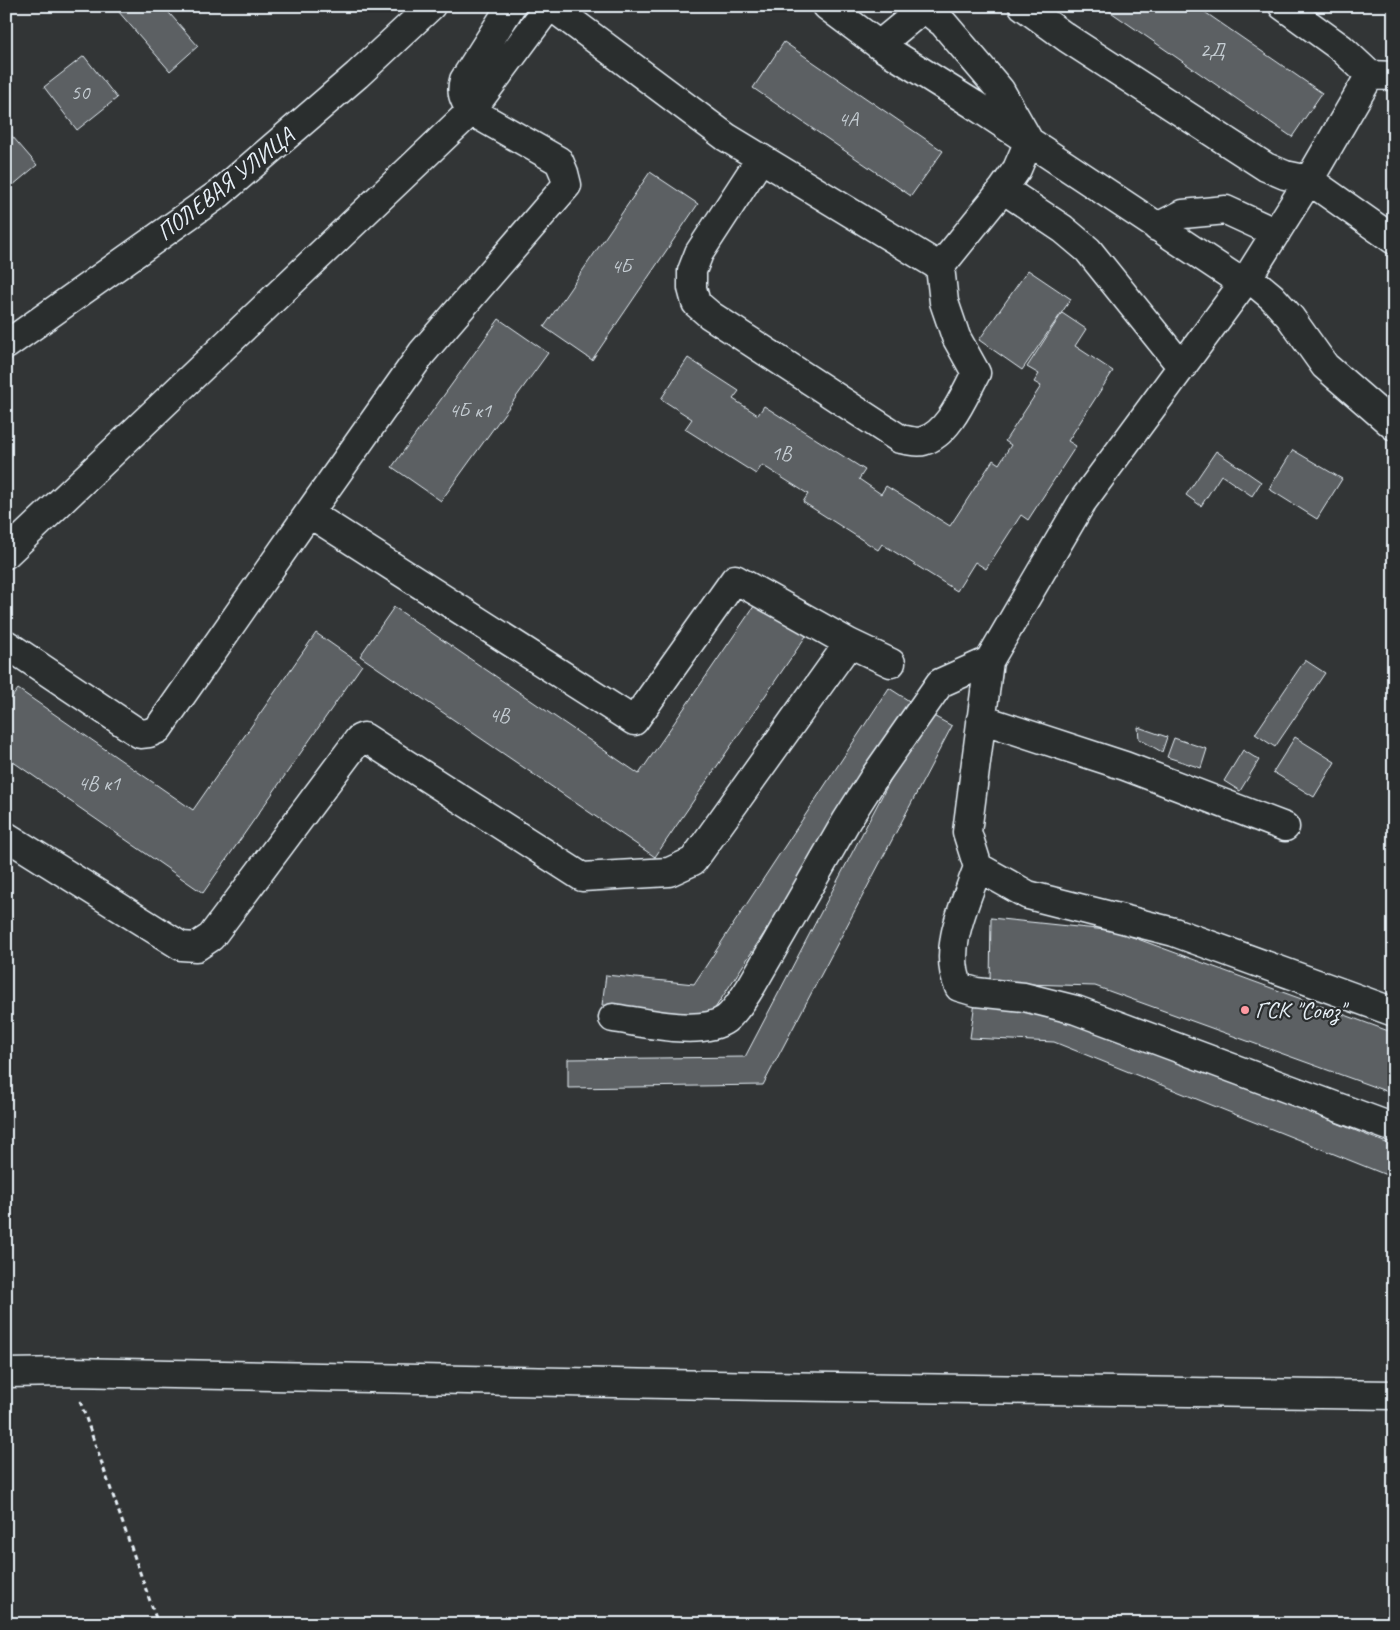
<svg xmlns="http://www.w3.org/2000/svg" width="1400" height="1630" font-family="Caveat,sans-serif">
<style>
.building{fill:#5c6063;stroke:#e8f1f8}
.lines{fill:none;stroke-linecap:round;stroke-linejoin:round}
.minor-casing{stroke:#e8f1f8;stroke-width:31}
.path{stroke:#e8f1f8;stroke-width:3;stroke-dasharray:5 4;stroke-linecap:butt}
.minor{stroke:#2a2d2e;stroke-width:28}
.poi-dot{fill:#ff9aa2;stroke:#2a2d2e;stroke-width:2}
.labels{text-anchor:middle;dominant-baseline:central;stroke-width:4.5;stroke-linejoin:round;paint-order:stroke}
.number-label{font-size:21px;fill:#c5cdd3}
.street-label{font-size:24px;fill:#e8f1f8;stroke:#2a2d2e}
.poi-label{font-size:24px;fill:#e8f1f8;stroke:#2a2d2e;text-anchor:start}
</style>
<rect width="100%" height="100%" fill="#323536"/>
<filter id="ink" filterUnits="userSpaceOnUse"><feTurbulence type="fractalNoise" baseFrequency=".02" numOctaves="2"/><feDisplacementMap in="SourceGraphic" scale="10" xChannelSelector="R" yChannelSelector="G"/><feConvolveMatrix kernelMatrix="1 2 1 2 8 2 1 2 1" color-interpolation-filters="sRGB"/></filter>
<g filter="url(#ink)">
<path class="building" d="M 123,6 L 163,6 L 198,46 L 170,71 L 118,11 Z
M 1102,6 L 1196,6 L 1322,93 L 1292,137 Z
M 784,42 L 943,151 L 911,196 L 753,88 Z
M 84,56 L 117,98 L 77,130 L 44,87 Z
M 6,129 L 37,165 L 6,191 Z
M 650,172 L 698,204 L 592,360 L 544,327 Z
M 1394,182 L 1394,194 L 1388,190 Z
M 1028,270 L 1071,299 L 1022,370 L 979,340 Z
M 1062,313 L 1086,329 L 1075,346 L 1113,371 L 1068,441 L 1076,446 L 1028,520 L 1021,515 L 986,569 L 975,562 L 957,591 L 882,544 L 878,550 L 803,502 L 808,494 L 762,465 L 756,474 L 685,429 L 692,419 L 661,399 L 688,358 L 739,391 L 733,399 L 758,415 L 764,406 L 865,470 L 859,479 L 881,494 L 886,486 L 950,526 L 993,460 L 999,464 L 1011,445 L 1005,441 L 1041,386 L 1034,382 L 1039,374 L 1027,367 Z
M 499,319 L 548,353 L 441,501 L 392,467 Z
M 1293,450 L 1342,479 L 1317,519 L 1269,489 Z
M 1216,451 L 1261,482 L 1252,496 L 1221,475 L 1201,506 L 1186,495 Z
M 759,599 L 808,633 L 655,857 L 360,656 L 394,607 L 639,774 Z
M 316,633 L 362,665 L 203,893 L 6,757 L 6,705 L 18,689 L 193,810 Z
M 1305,660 L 1325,673 L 1275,747 L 1255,734 Z
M 889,688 L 914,704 L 710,1016 L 602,1005 L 606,975 L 694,984 Z
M 926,712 L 952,726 L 763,1085 L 568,1088 L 568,1059 L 745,1057 Z
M 1138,727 L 1167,737 L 1162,752 L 1139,739 Z
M 1295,737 L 1335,762 L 1314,797 L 1273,772 Z
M 1174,738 L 1207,749 L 1201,768 L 1167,757 Z
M 1243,750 L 1259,760 L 1240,791 L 1224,781 Z
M 991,918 L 1116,931 L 1394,1033 L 1394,1094 L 1095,986 L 990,983 Z
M 975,1002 L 1062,1013 L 1394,1146 L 1394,1178 L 1054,1042 L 970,1038 Z"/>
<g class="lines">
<g class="minor-casing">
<path id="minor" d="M 549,6 L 471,111 L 559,161 L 564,173 L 567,185 L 422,353 L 309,513 L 634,721 L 735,579 L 849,643 L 891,663
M 551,6 L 726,137 L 940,267 L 1003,189 L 1063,229 L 1088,250 L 1182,367
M 827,6 L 879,45 L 973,104 L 1244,284
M 1023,6 L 1067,38 L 1266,167 L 1285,175 L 1309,180 L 1394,240
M 1283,6 L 1341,48 L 1370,75 L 1309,180 L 1248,277 L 1082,502 L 989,661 L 967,832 L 978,867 L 1028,895 L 1174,932 L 1394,1012
M 879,45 L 919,12 L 929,12 L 943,23 L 1000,90 L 1029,141 L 1017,169 L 1003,189
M 1370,75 L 1394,76
M 761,158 L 699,253 L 692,271 L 692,288 L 696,303 L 710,315 L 900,439 C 907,440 917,443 923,441 C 949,434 964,395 976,373 L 956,337 L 944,302 L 940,267
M 1157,227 L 1183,214 L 1226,210 L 1276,233
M 1248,277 L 1272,297 L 1290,317 L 1325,366 L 1394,426
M 6,345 L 220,193 L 357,75 L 431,6
M 6,554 L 471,111 C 464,99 460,93 464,80 L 511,6
M 6,644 L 140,734 L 149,733 L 158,729 L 309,513
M 981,719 L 1125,766 L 1285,827
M 6,836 L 181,946 L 196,947 L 211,937 L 359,739 L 364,737 L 582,877 L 669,872 L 693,861 L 849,643
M 978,867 C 965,904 942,949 959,987 L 976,992 L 1024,997 L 1076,1010 L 1394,1128
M 613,1018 C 642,1022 702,1037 726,1019 C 737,1010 744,997 752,985 L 847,820 L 875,776 L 940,683 L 989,661
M 6,1373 L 70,1372 L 765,1386 L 1394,1395"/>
</g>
<path class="path" d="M 80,1401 L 158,1624"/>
<use href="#minor" class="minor"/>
</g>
</g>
<circle class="poi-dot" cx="1245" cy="1010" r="5"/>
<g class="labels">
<g class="number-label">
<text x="1212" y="50">2Д</text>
<text x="80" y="92">50</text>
<text x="848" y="119">4А</text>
<text x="621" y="266">4Б</text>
<text x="470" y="410">4Б к1</text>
<text x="781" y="453">1В</text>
<text x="499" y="715">4В</text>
<text x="99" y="783">4В к1</text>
</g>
<g class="street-label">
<text transform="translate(225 184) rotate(-38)">ПОЛЕВАЯ УЛИЦА</text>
</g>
<g class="poi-label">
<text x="1255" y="1010">ГСК "Союз"</text>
</g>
</g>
<rect width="1400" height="1630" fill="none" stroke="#2a2d2e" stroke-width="25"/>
<rect x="12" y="12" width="1375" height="1605" fill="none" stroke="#e8f1f8" stroke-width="2" filter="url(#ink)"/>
</svg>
